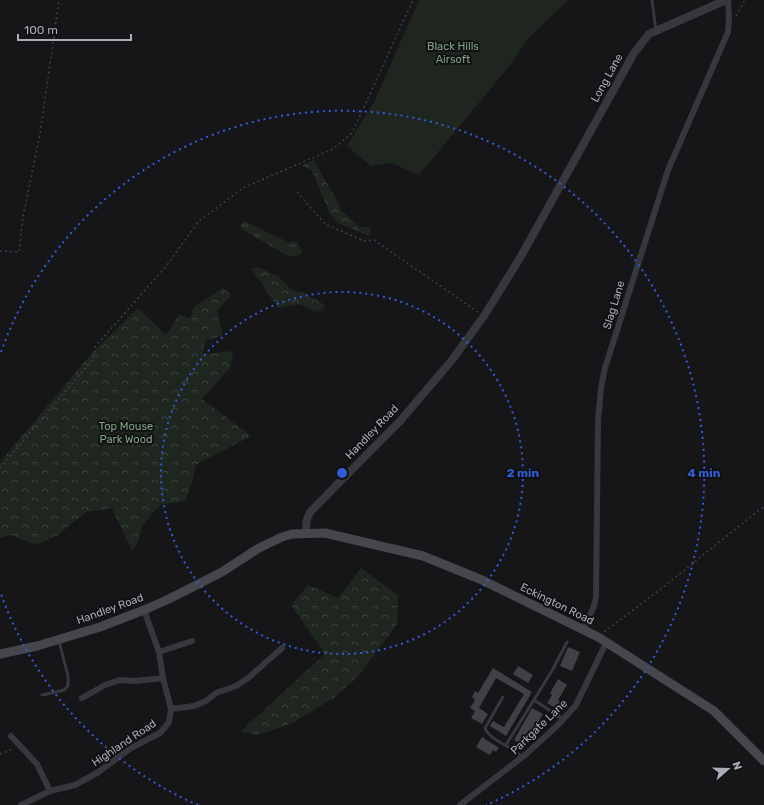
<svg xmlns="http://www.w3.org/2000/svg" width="764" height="805" font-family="Rubik,sans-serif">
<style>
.grass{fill:url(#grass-tufts)}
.forest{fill:url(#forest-crowns)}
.park{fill:#1e261f}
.building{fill:#404145}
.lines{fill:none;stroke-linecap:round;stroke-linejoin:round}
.path{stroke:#3d3f44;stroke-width:1.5;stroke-dasharray:2 3;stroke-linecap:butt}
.service{stroke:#37383d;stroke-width:3}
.minor{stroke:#37383d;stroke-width:6}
.tertiary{stroke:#37383d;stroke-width:8}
.secondary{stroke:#45474d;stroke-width:9}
.ring{fill:none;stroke:#325cd3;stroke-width:2;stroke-dasharray:2 4}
.labels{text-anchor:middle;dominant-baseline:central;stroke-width:4;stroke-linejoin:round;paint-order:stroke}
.park-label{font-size:11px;fill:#7fa381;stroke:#111113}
.street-label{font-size:11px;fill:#a8adb8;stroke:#111113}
.centre{fill:#325cd3;stroke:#111113;stroke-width:2}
.ring-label{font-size:12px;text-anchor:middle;font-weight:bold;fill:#325cd3;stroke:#111113;stroke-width:4;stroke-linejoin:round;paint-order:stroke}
</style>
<defs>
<pattern id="grass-tufts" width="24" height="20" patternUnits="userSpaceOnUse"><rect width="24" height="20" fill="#1e261f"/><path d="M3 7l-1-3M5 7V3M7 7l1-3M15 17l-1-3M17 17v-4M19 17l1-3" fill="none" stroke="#3c433d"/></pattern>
<pattern id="forest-crowns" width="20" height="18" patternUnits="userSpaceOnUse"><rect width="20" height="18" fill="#1e261f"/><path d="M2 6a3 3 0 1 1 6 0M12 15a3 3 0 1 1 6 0" fill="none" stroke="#3c433d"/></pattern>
</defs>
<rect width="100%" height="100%" fill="#161618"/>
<path class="grass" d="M 246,222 L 288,242 L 297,241 L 302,253 L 296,256 L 288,256 L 241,229 L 241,224 Z"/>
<path class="forest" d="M 314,160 L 343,212 L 360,227 L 370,227 L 369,236 L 338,223 L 329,212 L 312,171 L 302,165 Z
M 251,268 L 260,268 L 278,276 L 292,290 L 302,292 L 325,305 L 322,311 L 316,312 C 311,310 306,306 301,305 C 294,303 286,308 278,308 Z
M 223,288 L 231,295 L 217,311 L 223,335 L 205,341 L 203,354 L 233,351 L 230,368 L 202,399 L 251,436 L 196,465 L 193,479 L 185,501 L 160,505 L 142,526 L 138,542 L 132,551 L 112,508 L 86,512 L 58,535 L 36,545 L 10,535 L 0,538 L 0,462 L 92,353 L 138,308 L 166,335 L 179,315 L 190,318 L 194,307 Z
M 361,568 L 398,595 L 397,624 L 360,674 L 335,697 L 293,723 L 258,735 L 240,732 L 325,654 L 291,605 L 308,585 L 338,598 Z"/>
<path class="park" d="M 419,0 L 568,0 L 528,39 L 507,69 L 419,175 L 392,163 L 371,166 L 347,146 L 374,102 Z"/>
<path class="building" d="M 568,647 L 580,652 L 572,671 L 560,666 Z
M 518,666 L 533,675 L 528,683 L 513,674 Z
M 493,668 L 532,692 L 506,736 L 490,726 L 493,721 L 504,727 L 524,694 L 496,678 L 479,708 L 488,714 L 482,724 L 471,718 L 475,711 L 470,708 L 475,700 L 472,697 L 475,691 L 478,693 Z
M 558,679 L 567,685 L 558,700 L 561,702 L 557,709 L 547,703 L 552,695 L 550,693 Z
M 532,708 L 543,714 L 525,746 L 514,740 Z
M 482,737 L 499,748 L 496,752 L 493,750 L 490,755 L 476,747 Z"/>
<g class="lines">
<path class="path" d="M 736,16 L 745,0
M 297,192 L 325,224 L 364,241 L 374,240 L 478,312
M 0,251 L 19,252 L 23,217 L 40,134 L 59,0
M 0,468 L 94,358 L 95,347 L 167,265 L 198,222 L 243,188 L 333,149 L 352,133 L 413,0
M 604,632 L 666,585 L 764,506
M 0,754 L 13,749"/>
<path class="service" d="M 652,0 L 656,31
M 42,695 L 64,690 L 68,686 L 68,676 L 59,641
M 503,697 L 485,728 C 490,741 512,746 522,757
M 534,700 L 563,719
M 506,745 L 553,669 L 567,642"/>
<path class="minor" d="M 583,631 L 594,606 L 596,597 L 598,421 L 601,388 L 605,368 L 668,170 L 728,32 L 729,20 L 728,0
M 159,652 L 192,641
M 82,698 L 105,685 L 120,680 L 135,681 L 163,678
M 171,709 L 194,706 L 206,701 L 216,693 L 236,686 L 248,678 L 282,648
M 11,736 L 37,764 L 50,791
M 21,805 L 50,791 L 75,785 L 97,773 L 131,748 L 160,733 L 169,722 L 171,709 L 163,678 L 159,652 L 144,610
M 460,805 L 525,755 L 559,724 L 576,705 L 606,643"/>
<path class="tertiary" d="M 307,533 C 305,524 306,519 311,511 L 401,420 L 452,360 L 484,316 L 520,258 L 634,53 L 649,34 L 726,0"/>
<path class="secondary" d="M 0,654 L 37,646 L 100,627 L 144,610 L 169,599 L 222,572 L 259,548 L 282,537 L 292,534 L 325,533 L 423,556 L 482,580 L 598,637 L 714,711 L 764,761"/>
</g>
<g class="ring">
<circle cx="342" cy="473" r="181"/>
<path d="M198 805A362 362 0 0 1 1 594M1 352A362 362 0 1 1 486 805"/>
</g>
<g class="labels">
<g class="park-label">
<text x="453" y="46">Black Hills<tspan x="453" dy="13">Airsoft</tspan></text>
<text x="126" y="426">Top Mouse<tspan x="126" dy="13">Park Wood</tspan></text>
</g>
<g class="street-label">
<text transform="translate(607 78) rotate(-61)">Long Lane</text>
<text transform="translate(614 305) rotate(-73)">Slag Lane</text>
<text transform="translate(372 432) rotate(-46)">Handley Road</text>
<text transform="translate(557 604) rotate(26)">Eckington Road</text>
<text transform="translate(110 609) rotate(-20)">Handley Road</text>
<text transform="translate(539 727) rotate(-44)">Parkgate Lane</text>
<text transform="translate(124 743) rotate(-34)">Highland Road</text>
</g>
</g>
<circle cx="342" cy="473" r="6" class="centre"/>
<g class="ring-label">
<text x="523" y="477">2 min</text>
<text x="704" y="477">4 min</text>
</g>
<g transform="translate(728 769) rotate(70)" stroke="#111113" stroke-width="3" paint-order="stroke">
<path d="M0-3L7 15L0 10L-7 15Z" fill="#a8adb8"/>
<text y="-6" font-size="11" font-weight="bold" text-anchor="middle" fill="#a8adb8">N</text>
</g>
<path d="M18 34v6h113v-6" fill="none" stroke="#a8adb8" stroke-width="2"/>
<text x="24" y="34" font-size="12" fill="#a8adb8" stroke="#111113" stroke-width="3" paint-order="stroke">100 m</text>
</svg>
